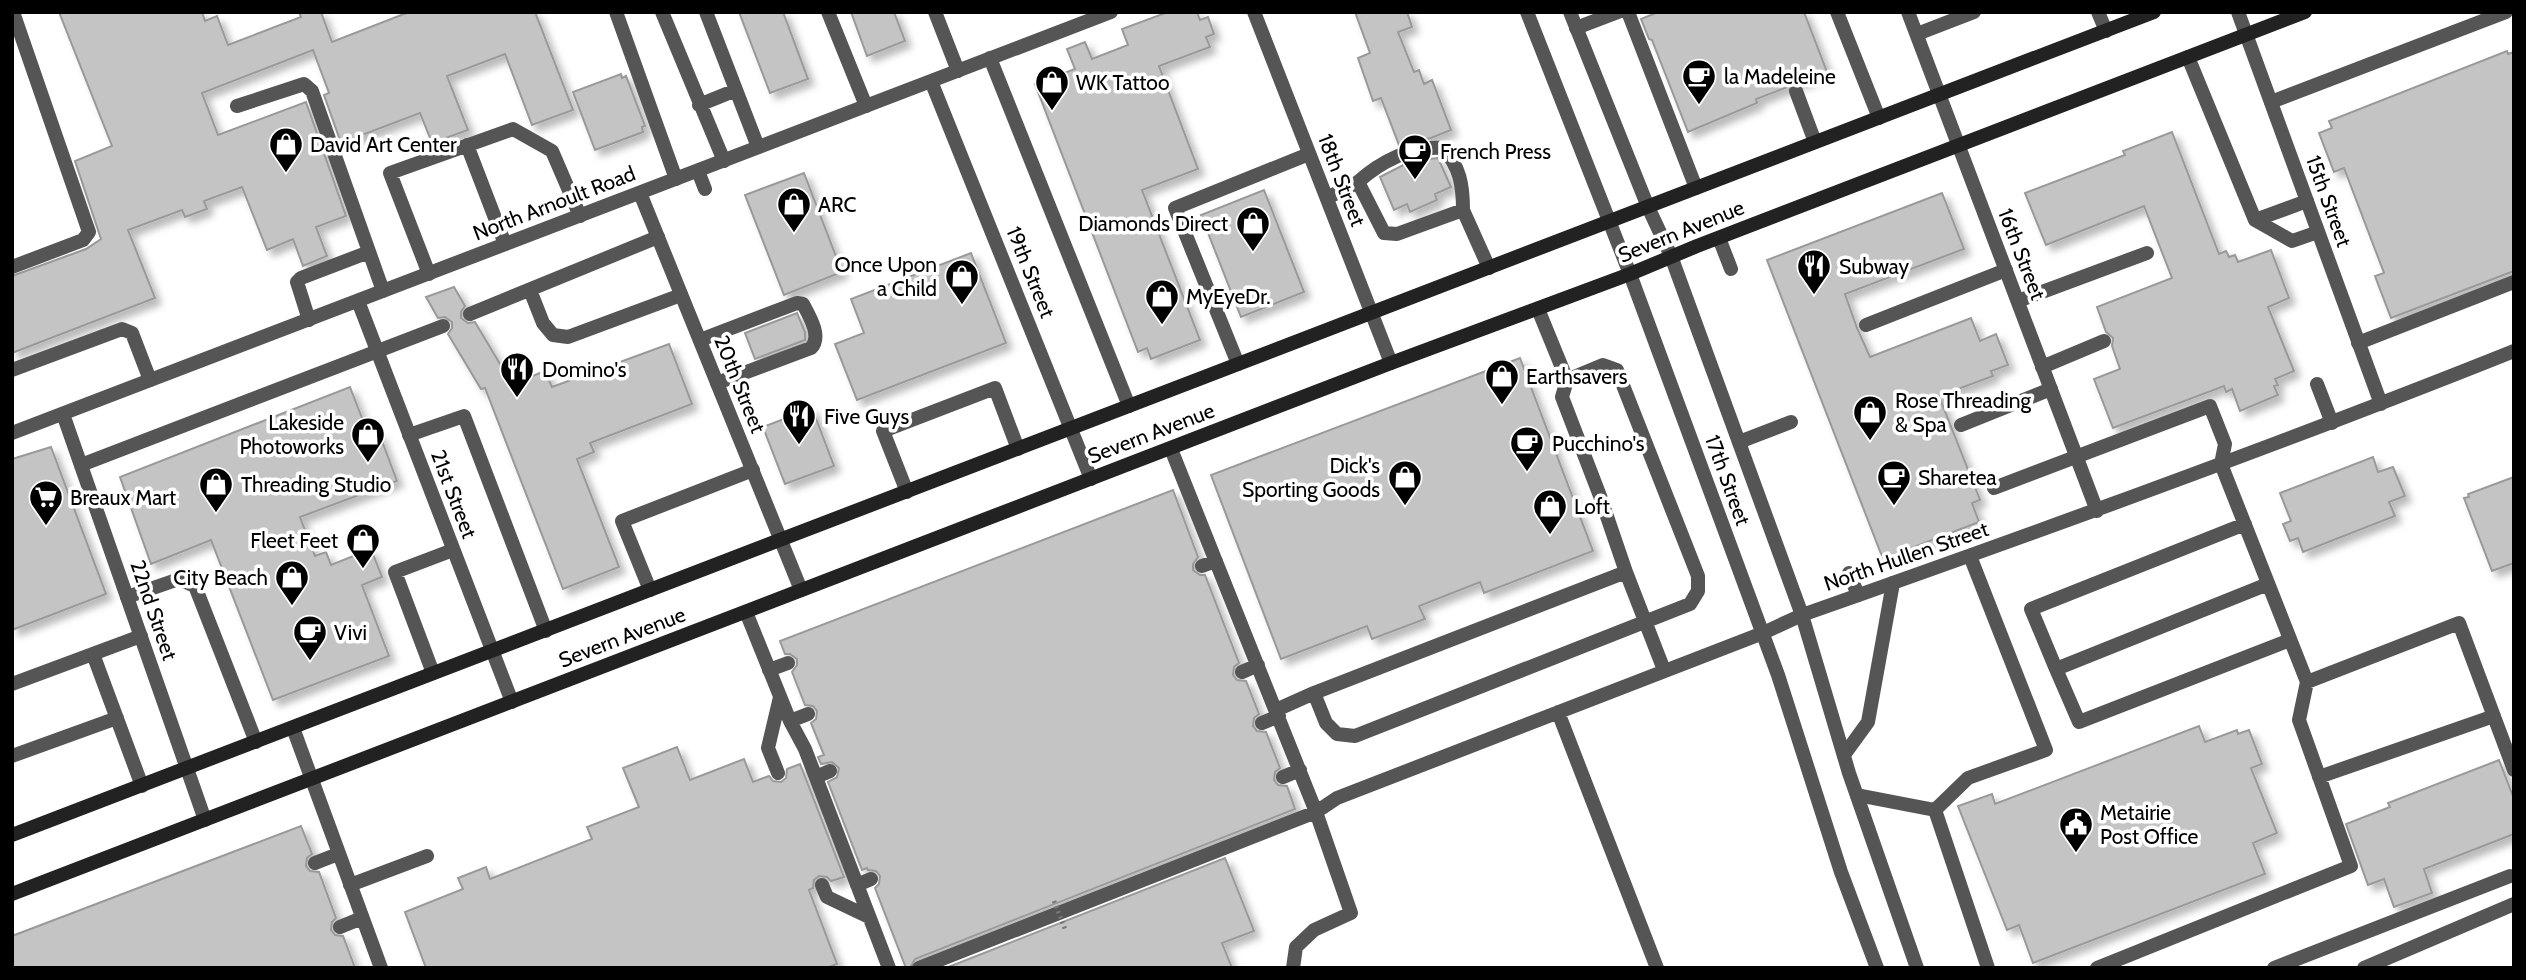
<svg xmlns="http://www.w3.org/2000/svg" width="2526" height="980" font-family="Cabin,sans-serif">
<style>
.building{fill:#c4c4c4;stroke:#999;stroke-width:2;filter:url(#shadow)}
.lines{fill:none;stroke-linecap:round;stroke-linejoin:round}
.lane{stroke:#555;stroke-width:14}
.street{stroke:#555;stroke-width:14}
.secondary{stroke:#222;stroke-width:14}
.path-bridge{stroke:#777;stroke-width:4.5;stroke-dasharray:2 3.5;stroke-linecap:butt}
.labels{text-anchor:middle;dominant-baseline:central;stroke-width:7;stroke-linejoin:round;paint-order:stroke}
.poi-label{font-size:21px;fill:#000;stroke:#fff;text-anchor:start}
.street-label{font-size:21px;fill:#000;stroke:#fff}
</style>
<defs>
<filter id="shadow"><feDropShadow dx="6" dy="6" stdDeviation="3.5" flood-color="#0004"/></filter>
</defs>
<rect width="100%" height="100%" fill="#fff"/>
<path class="building" d="M 59,12 L 202,12 L 205,21 L 217,16 L 228,45 L 301,17 L 299,12 L 321,12 L 332,42 L 409,12 L 535,12 L 573,110 L 532,125 L 505,54 L 447,76 L 468,130 L 432,143 L 420,113 L 341,143 L 324,95 L 329,93 L 313,50 L 202,93 L 218,135 L 306,102 L 346,216 L 316,227 L 327,256 L 303,266 L 293,239 L 267,250 L 242,187 L 204,201 L 207,209 L 185,217 L 182,210 L 128,230 L 155,298 L 12,353 L 12,276 L 86,249 L 101,239 L 75,161 L 112,146 Z
M 739,12 L 783,12 L 808,79 L 770,93 Z
M 851,12 L 894,12 L 905,41 L 867,56 Z
M 1168,12 L 1197,12 L 1200,20 L 1208,17 L 1214,34 L 1206,37 L 1210,47 L 1159,66 L 1198,169 L 1142,190 L 1200,340 L 1151,359 L 1147,348 L 1138,352 L 1035,84 L 1075,69 L 1067,49 L 1085,42 L 1092,59 L 1128,45 L 1122,29 Z
M 1355,12 L 1407,12 L 1412,27 L 1398,32 L 1414,72 L 1419,70 L 1424,84 L 1432,80 L 1451,130 L 1431,138 L 1399,145 L 1381,98 L 1373,101 L 1358,58 L 1370,53 Z
M 1658,12 L 1804,12 L 1827,72 L 1800,82 L 1792,82 L 1788,87 L 1756,99 L 1757,103 L 1688,132 L 1652,40 L 1649,39 L 1641,19 Z
M 2507,51 L 2508,54 L 2514,52 L 2514,271 L 2391,318 L 2375,276 L 2384,273 L 2344,168 L 2334,172 L 2319,133 L 2332,128 L 2329,121 Z
M 621,74 L 622,78 L 626,76 L 645,126 L 642,127 L 643,132 L 595,150 L 573,92 Z
M 2172,132 L 2219,254 L 2226,251 L 2229,257 L 2235,255 L 2238,262 L 2271,250 L 2289,298 L 2268,307 L 2294,371 L 2275,379 L 2278,385 L 2274,386 L 2278,395 L 2240,411 L 2232,389 L 2226,392 L 2224,386 L 2113,428 L 2094,379 L 2120,369 L 2112,346 L 2113,338 L 2106,332 L 2097,307 L 2172,278 L 2144,206 L 2046,245 L 2025,193 L 2125,155 L 2123,151 Z
M 1438,158 L 1451,187 L 1435,194 L 1437,200 L 1410,212 L 1407,204 L 1394,210 L 1380,177 L 1411,161 Z
M 804,173 L 842,272 L 784,295 L 745,195 Z
M 1264,190 L 1304,292 L 1241,317 L 1201,215 Z
M 1942,193 L 1964,249 L 1845,294 L 1857,328 L 1870,357 L 1971,318 L 1980,341 L 1996,334 L 2008,365 L 1991,371 L 1993,376 L 1939,396 L 1980,500 L 1972,503 L 1979,522 L 1883,559 L 1767,260 Z
M 971,253 L 1006,343 L 857,400 L 835,344 L 864,333 L 851,299 Z
M 454,287 L 465,306 L 461,312 L 461,318 L 468,323 L 475,322 L 512,384 L 545,371 L 552,387 L 669,344 L 692,404 L 590,443 L 594,452 L 577,459 L 619,567 L 563,589 L 485,388 L 481,389 L 448,334 L 452,328 L 452,322 L 445,317 L 438,318 L 426,297 Z
M 797,313 L 805,332 L 805,340 L 755,359 L 745,333 Z
M 1520,358 L 1593,551 L 1484,593 L 1480,582 L 1419,606 L 1425,619 L 1372,639 L 1367,626 L 1281,659 L 1211,475 Z
M 350,387 L 369,436 L 379,433 L 397,481 L 300,517 L 315,556 L 326,552 L 331,565 L 371,549 L 382,577 L 362,585 L 389,656 L 273,700 L 211,540 L 151,564 L 120,477 Z
M 812,408 L 834,466 L 785,484 L 763,427 Z
M 51,447 L 106,594 L 12,630 L 12,459 Z
M 2373,457 L 2378,472 L 2393,467 L 2405,496 L 2389,502 L 2395,516 L 2303,552 L 2298,538 L 2290,541 L 2283,524 L 2291,521 L 2280,493 Z
M 2514,477 L 2514,563 L 2492,571 L 2464,498 L 2469,497 L 2468,494 Z
M 1173,490 L 1198,557 L 1193,564 L 1193,570 L 1200,575 L 1205,575 L 1239,663 L 1234,667 L 1233,675 L 1237,680 L 1246,681 L 1259,714 L 1254,718 L 1253,726 L 1257,731 L 1266,732 L 1280,768 L 1275,772 L 1274,780 L 1278,785 L 1287,786 L 1295,809 L 915,959 L 910,968 L 906,968 L 875,888 L 879,884 L 880,876 L 876,871 L 868,870 L 867,868 L 862,870 L 828,782 L 837,777 L 839,768 L 832,762 L 821,764 L 818,757 L 824,755 L 811,723 L 816,719 L 817,711 L 813,706 L 805,705 L 792,672 L 797,665 L 797,659 L 790,654 L 785,654 L 780,641 Z
M 2199,726 L 2205,742 L 2237,730 L 2238,734 L 2249,730 L 2262,764 L 2251,768 L 2277,833 L 2253,843 L 2265,874 L 2033,963 L 2019,925 L 2007,930 L 1958,806 L 1992,794 L 1995,804 Z
M 677,747 L 690,780 L 744,759 L 753,782 L 769,776 L 773,781 L 781,782 L 786,778 L 787,769 L 800,764 L 844,877 L 831,881 L 827,877 L 819,876 L 814,880 L 813,888 L 809,890 L 837,964 L 826,968 L 426,968 L 405,912 L 463,889 L 458,878 L 486,867 L 490,879 L 592,839 L 587,827 L 639,807 L 623,768 Z
M 2499,760 L 2514,799 L 2514,834 L 2424,869 L 2432,893 L 2394,907 L 2384,879 L 2368,885 L 2346,824 L 2390,807 L 2388,803 Z
M 301,826 L 312,854 L 307,858 L 306,866 L 310,871 L 319,872 L 336,918 L 332,922 L 331,930 L 335,935 L 343,936 L 355,968 L 12,968 L 12,936 Z
M 1225,858 L 1254,931 L 1222,943 L 1232,968 L 946,968 Z"/>
<g class="lines">
<path class="lane" d="M 616,12 L 676,179
M 662,12 L 724,161
M 706,12 L 758,147
M 828,12 L 866,106
M 935,12 L 958,71
M 1628,12 L 1696,188
M 1837,12 L 1879,118
M 2098,12 L 2106,31
M 1576,28 L 1618,12
M 1917,34 L 1974,12
M 2188,57 L 2255,220 L 2307,201
M 990,58 L 1129,406
M 1796,91 L 1815,142
M 2271,102 L 2506,12
M 699,105 L 736,90
M 237,106 L 304,84 L 312,91 L 383,291
M 467,145 L 505,244
M 698,171 L 705,189
M 1358,182 C 1380,162 1412,145 1443,148 C 1460,167 1463,185 1463,210
M 1327,198 L 1358,182 L 1384,233 L 1397,234 L 1463,210 L 1489,268
M 2255,220 L 2292,241 L 2318,232
M 1719,238 L 1731,269
M 12,267 L 83,240 L 89,232 L 13,12
M 429,274 L 390,173 L 513,129 L 552,151 L 580,216
M 530,290 L 543,323 L 553,335 L 568,337 L 681,295
M 2018,301 L 2147,253
M 1538,309 L 1567,380 L 1562,397 L 1600,496 L 1626,572
M 470,314 L 658,237
M 309,320 L 297,282 L 301,278 L 369,252
M 1866,325 L 2006,270
M 700,340 L 797,303 L 803,304 C 810,317 822,337 811,348 L 717,383
M 2358,343 L 2514,282
M 1238,364 L 1175,208 L 1309,154
M 2042,367 L 2104,341
M 12,370 L 122,329 L 132,333 L 150,380
M 2317,384 L 2332,423
M 1961,425 L 2051,389
M 409,435 L 464,416 L 546,631
M 1739,442 L 1791,422
M 1171,449 L 1316,812 L 1351,913 L 1314,930 L 1296,947 L 1293,968
M 81,465 L 443,326
M 1994,488 L 2210,406 L 2225,444 L 2221,464 L 2307,682 L 2459,623 L 2514,770
M 907,492 L 883,431 L 995,388 L 1018,449
M 2245,524 L 2031,609 L 2056,669 L 2268,584
M 1202,566 L 1216,561
M 1849,573 L 1858,595
M 650,590 L 622,521 L 753,470
M 127,597 L 179,579 L 195,586 L 256,742
M 746,612 L 790,721 L 805,749 L 889,968
M 93,654 L 142,786
M 2056,669 L 2079,722 L 2290,640
M 769,670 L 788,663
M 1242,672 L 1258,665
M 433,673 L 395,572 L 453,550
M 12,684 L 141,636
M 1314,693 L 1326,723 L 1337,734 L 1355,736 L 1690,604 L 1698,591 L 1698,576 L 1617,370 L 1603,365 L 1567,380
M 1276,710 L 1314,693 L 1626,572 L 1664,670
M 1558,712 L 1657,968
M 790,721 L 808,714
M 1262,723 L 1279,716
M 293,728 L 381,968
M 1844,755 L 1868,722 L 1893,583
M 12,756 L 117,718
M 778,773 L 768,748 L 780,697
M 816,777 L 830,771
M 1283,777 L 1300,770
M 2319,777 L 2494,716
M 1857,795 L 1935,810
M 1935,810 L 1968,778 L 2046,750 L 1970,556
M 1935,810 L 1988,968
M 315,863 L 338,854
M 350,885 L 427,856
M 822,885 L 827,897 L 869,917
M 857,885 L 871,879
M 340,927 L 362,918
M 919,968 L 1316,812 L 1337,798 L 1763,633 L 1802,615
M 2097,968 L 2351,866 L 2299,720 L 2307,682
M 2274,968 L 2510,876
M 2364,968 L 2514,904"/>
<path class="street" d="M 1254,12 L 1391,363
M 1527,12 L 1630,274 L 1778,675 L 1841,872 L 1877,968
M 1570,12 L 1648,207 L 1671,256 L 1802,615 L 1849,773 L 1917,968
M 1908,12 L 2097,511
M 2238,12 L 2381,404
M 931,81 L 1091,479
M 640,193 L 801,590
M 358,301 L 512,702
M 63,414 L 205,820
M 12,433 L 1111,12
M 1802,615 C 2041,531 2279,445 2514,351"/>
<path class="secondary" d="M 12,835 L 2154,12
M 12,894 L 1391,363 L 1630,274 L 1697,246 L 2305,12"/>
<path class="path-bridge" d="M 1054,901 L 1065,929"/>
</g>
<defs>
<g id="cafe-pin" transform="scale(1.75)"><path d="M0 17L-7.5 6A9.5 9.5 0 1 1 7.5 6Z" fill="#000" stroke="#fff"/><path d="M-5.5-4.5H6V0H3Q3 3.5 0 3.5H-2.5Q-5.5 3.5-5.5 0ZM3-3.2v2h1.7v-2ZM-6 4.5H4V6H-6Z" fill="#fff"/></g>
<g id="shop-pin" transform="scale(1.75)"><path d="M0 17L-7.5 6A9.5 9.5 0 1 1 7.5 6Z" fill="#000" stroke="#fff"/><path d="M-5-2.5h2.3a2.7 3.5 0 0 1 5.4 0H5L5.5 6h-11ZM-1.5-2.5h3a1.5 2.3 0 0 0-3 0Z" fill="#fff"/></g>
<g id="restaurant-pin" transform="scale(1.75)"><path d="M0 17L-7.5 6A9.5 9.5 0 1 1 7.5 6Z" fill="#000" stroke="#fff"/><path d="M-5-6h1v4h1v-4h1v4h1v-4h1v5L-1.5 .5V6h-2V.5L-5-1ZM5-6V6H3V1.5H1.5Q1.5-4 5-6Z" fill="#fff"/></g>
<g id="supermarket-pin" transform="scale(1.75)"><path d="M0 17L-7.5 6A9.5 9.5 0 1 1 7.5 6Z" fill="#000" stroke="#fff"/><path d="M-6-5.5h2.5l.6 2H6L4.5 2H-2.5L-4.4-4H-6ZM-1.5 3.2a1.3 1.3 0 1 0 .1 0ZM3 3.2a1.3 1.3 0 1 0 .1 0Z" fill="#fff"/></g>
<g id="civic-pin" transform="scale(1.75)"><path d="M0 17L-7.5 6A9.5 9.5 0 1 1 7.5 6Z" fill="#000" stroke="#fff"/><path d="M-.6-6.5H3V-4.5H.6V-3L4-1V1h2V6H-6V1h2V-1L-.6-3ZM-1.2 2.5V6h2.4V2.5Z" fill="#fff"/></g>
</defs>
<g fill-rule="evenodd">
<use href="#cafe-pin" x="1699" y="76"/>
<use href="#shop-pin" x="1052" y="82"/>
<use href="#shop-pin" x="286" y="144"/>
<use href="#cafe-pin" x="1415" y="151"/>
<use href="#shop-pin" x="794" y="204"/>
<use href="#shop-pin" x="1253" y="223"/>
<use href="#restaurant-pin" x="1814" y="266"/>
<use href="#shop-pin" x="962" y="276"/>
<use href="#shop-pin" x="1162" y="296"/>
<use href="#restaurant-pin" x="517" y="369"/>
<use href="#shop-pin" x="1502" y="376"/>
<use href="#shop-pin" x="1870" y="412"/>
<use href="#restaurant-pin" x="799" y="416"/>
<use href="#shop-pin" x="368" y="434"/>
<use href="#cafe-pin" x="1527" y="443"/>
<use href="#shop-pin" x="1405" y="477"/>
<use href="#cafe-pin" x="1894" y="477"/>
<use href="#shop-pin" x="216" y="484"/>
<use href="#supermarket-pin" x="46" y="497"/>
<use href="#shop-pin" x="1550" y="506"/>
<use href="#shop-pin" x="363" y="540"/>
<use href="#shop-pin" x="292" y="577"/>
<use href="#cafe-pin" x="310" y="632"/>
<use href="#civic-pin" x="2076" y="824"/>
</g>
<g class="labels">
<g class="poi-label">
<text x="1724" y="76">la Madeleine</text>
<text x="1076" y="82">WK Tattoo</text>
<text x="310" y="144">David Art Center</text>
<text x="1440" y="151">French Press</text>
<text x="818" y="204">ARC</text>
<text x="1228" y="223" text-anchor="end">Diamonds Direct</text>
<text x="937" y="264" text-anchor="end">Once Upon<tspan x="937" dy="24">a Child</tspan></text>
<text x="1839" y="266">Subway</text>
<text x="1186" y="296">MyEyeDr.</text>
<text x="542" y="369">Domino's</text>
<text x="1526" y="376">Earthsavers</text>
<text x="1895" y="400">Rose Threading<tspan x="1895" dy="24">&amp; Spa</tspan></text>
<text x="824" y="416">Five Guys</text>
<text x="344" y="422" text-anchor="end">Lakeside<tspan x="344" dy="24">Photoworks</tspan></text>
<text x="1552" y="443">Pucchino's</text>
<text x="1380" y="465" text-anchor="end">Dick's<tspan x="1380" dy="24">Sporting Goods</tspan></text>
<text x="1918" y="477">Sharetea</text>
<text x="241" y="484">Threading Studio</text>
<text x="70" y="497">Breaux Mart</text>
<text x="1574" y="506">Loft</text>
<text x="338" y="540" text-anchor="end">Fleet Feet</text>
<text x="268" y="577" text-anchor="end">City Beach</text>
<text x="334" y="632">Vivi</text>
<text x="2100" y="812">Metairie<tspan x="2100" dy="24">Post Office</tspan></text>
</g>
<g class="street-label">
<text transform="translate(1342 180) rotate(69)">18th Street</text>
<text transform="translate(2329 201) rotate(70)">15th Street</text>
<text transform="translate(554 203) rotate(-21)">North Arnoult Road</text>
<text transform="translate(1681 231) rotate(-22)">Severn Avenue</text>
<text transform="translate(2022 254) rotate(69)">16th Street</text>
<text transform="translate(1031 272) rotate(68)">19th Street</text>
<text transform="translate(740 384) rotate(68)">20th Street</text>
<text transform="translate(1151 433) rotate(-21)">Severn Avenue</text>
<text transform="translate(1728 480) rotate(70)">17th Street</text>
<text transform="translate(454 494) rotate(69)">21st Street</text>
<text transform="translate(1906 556) rotate(-19)">North Hullen Street</text>
<text transform="translate(154 610) rotate(71)">22nd Street</text>
<text transform="translate(622 637) rotate(-21)">Severn Avenue</text>
</g>
</g>
<rect width="2526" height="980" fill="none" stroke="#000000" stroke-width="28"/>
</svg>
